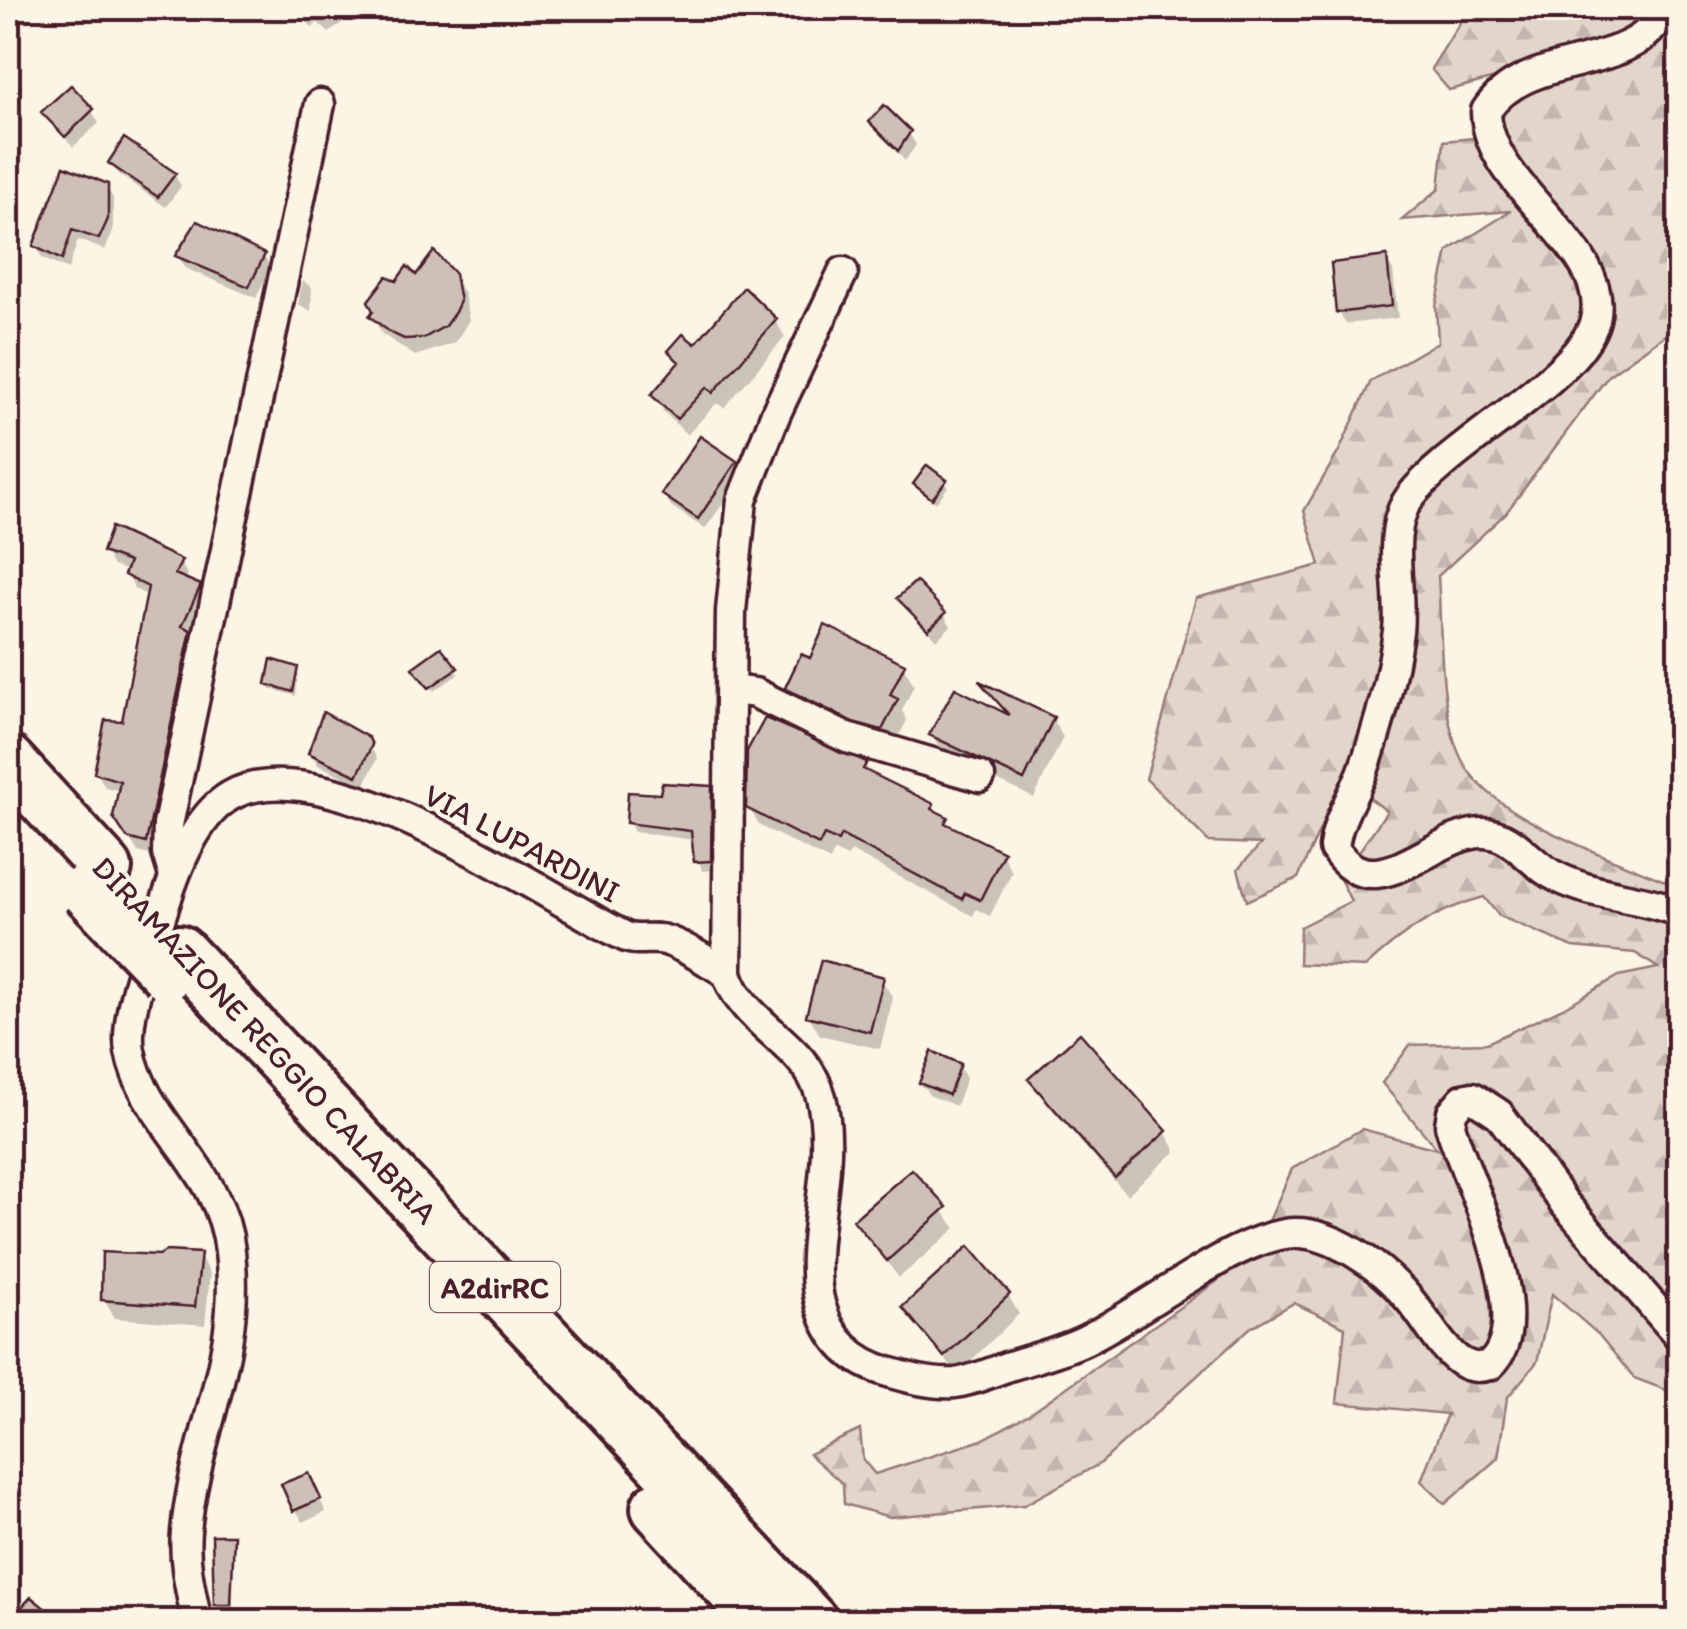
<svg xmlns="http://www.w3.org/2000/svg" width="1687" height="1629" font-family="Itim,sans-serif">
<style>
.forest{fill:url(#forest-firs);stroke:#967a7a;stroke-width:2.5}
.shadow{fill:#0003}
.building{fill:#cfc0b7;stroke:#4a1f2b;stroke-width:2.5}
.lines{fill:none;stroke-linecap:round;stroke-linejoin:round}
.street-casing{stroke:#4a1f2b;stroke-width:35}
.highway-casing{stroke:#4a1f2b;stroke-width:58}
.street{stroke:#fcf5e5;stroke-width:28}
.highway{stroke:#fcf5e5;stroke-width:50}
.highway-bridge-casing{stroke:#4a1f2b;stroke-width:58;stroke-linecap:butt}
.highway-bridge{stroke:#fcf5e5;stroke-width:50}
.labels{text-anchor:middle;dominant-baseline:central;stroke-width:8;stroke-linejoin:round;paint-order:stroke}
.shield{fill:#fcf5e5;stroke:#7f5f63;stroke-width:2.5}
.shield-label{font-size:30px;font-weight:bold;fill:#4a1f2b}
.street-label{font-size:32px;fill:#4a1f2b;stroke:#fcf5e5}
</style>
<defs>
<pattern id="forest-firs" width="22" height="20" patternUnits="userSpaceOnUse" patternTransform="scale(2.5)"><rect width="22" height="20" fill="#e2d5ca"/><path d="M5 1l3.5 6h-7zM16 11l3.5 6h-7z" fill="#c3b6ae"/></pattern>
</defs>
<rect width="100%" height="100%" fill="#fcf5e5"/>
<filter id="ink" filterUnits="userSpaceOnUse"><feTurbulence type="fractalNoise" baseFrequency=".01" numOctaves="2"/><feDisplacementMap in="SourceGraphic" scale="20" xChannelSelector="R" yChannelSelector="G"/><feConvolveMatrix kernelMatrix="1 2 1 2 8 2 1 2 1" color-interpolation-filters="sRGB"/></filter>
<g filter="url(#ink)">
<path class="forest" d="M 1469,8 L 1679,8 L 1679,325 L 1609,375 L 1506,513 L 1438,576 C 1442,630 1438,711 1462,760 C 1491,820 1620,861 1679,887 L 1679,1395 L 1634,1378 L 1599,1335 L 1552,1294 L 1537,1362 L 1507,1398 L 1498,1458 L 1445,1504 L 1421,1481 L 1447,1414 L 1337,1403 L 1345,1327 L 1294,1303 L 1250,1328 L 1101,1463 L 1024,1505 L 890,1517 L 844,1504 L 843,1484 L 809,1454 L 860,1430 L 863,1460 L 875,1474 L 982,1440 L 1029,1414 L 1254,1255 L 1292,1169 L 1362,1129 L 1437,1149 L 1382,1083 L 1410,1045 L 1487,1043 L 1563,1008 L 1619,976 L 1658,968 L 1635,953 L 1573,947 L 1499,916 L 1484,897 C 1435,910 1402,933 1365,967 L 1299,964 L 1300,927 L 1351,901 L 1340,879 L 1387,811 L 1343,778 L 1298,878 L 1247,901 L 1238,869 L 1261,844 L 1209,842 L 1146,779 L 1196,598 L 1320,565 L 1304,511 L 1339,451 L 1371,381 L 1438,342 L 1436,306 L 1448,251 L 1511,211 L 1402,220 L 1439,189 L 1444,141 L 1474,138 L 1507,75 L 1449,90 L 1431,69 Z"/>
<path class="shadow" d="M 292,8 L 351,8 L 354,13 L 329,33 L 317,22 L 313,28 Z
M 92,111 L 99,123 L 73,147 L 44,112 Z
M 872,123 L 909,133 L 916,145 L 905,161 Z
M 111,163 L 174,174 L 181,186 L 166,207 L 118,174 Z
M 106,186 L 113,198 L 113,232 L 105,250 L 78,240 L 68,270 L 42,258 L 36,246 Z
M 178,256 L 264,256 L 271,268 L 256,298 L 185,268 Z
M 1386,259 L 1393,271 L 1398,318 L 1346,324 L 1339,312 Z
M 453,275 L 464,294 L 469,320 L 455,343 L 415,356 L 382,334 L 372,316 L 417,279 Z
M 303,281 L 312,288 L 311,311 L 298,304 Z
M 775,320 L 785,337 L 724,408 L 717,403 L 687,435 L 664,412 L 654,395 L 680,366 L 671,351 L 695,348 Z
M 736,463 L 743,475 L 705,529 L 671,506 L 664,494 Z
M 945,482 L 948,487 L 936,503 L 916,484 Z
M 105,552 L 180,562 L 188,576 L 185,581 L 199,587 L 207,601 L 191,635 L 198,646 L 153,856 L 138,852 L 116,816 L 121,791 L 105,787 L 97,773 L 124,723 L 149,596 L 134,589 L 128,571 L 113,566 Z
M 901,598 L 944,614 L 951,626 L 936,640 Z
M 441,651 L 459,674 L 434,691 L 419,673 Z
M 903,666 L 914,685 L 902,711 L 907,720 L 893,748 L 798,707 L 787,688 Z
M 297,669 L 296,696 L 271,689 L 268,684 Z
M 986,687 L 1052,719 L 1063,737 L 1034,798 L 943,754 L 932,735 L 1008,717 Z
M 367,740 L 377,759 L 364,786 L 318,765 L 311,753 Z
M 865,764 L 872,776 L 932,806 L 952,829 L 1002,854 L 1012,872 L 990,916 L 976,909 L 973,916 L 851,851 L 848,857 L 834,851 L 830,861 L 760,826 L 749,808 Z
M 710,788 L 716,798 L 715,870 L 702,871 L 694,840 L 634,832 L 629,822 L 662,797 Z
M 882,980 L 893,998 L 880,1049 L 820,1035 L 809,1016 Z
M 959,1066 L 966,1078 L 956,1106 L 929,1095 L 922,1083 Z
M 1031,1079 L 1165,1132 L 1176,1151 L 1127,1195 L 1042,1098 Z
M 912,1172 L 956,1228 L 899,1278 L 856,1220 Z
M 104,1254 L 199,1256 L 210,1274 L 205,1325 L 115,1318 L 104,1299 Z
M 1008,1295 L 1019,1314 L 957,1374 L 905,1308 Z
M 314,1488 L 326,1512 L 303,1522 L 296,1510 Z
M 232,1537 L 233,1609 L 219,1609 L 216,1604 Z"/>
<path class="building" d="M 71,85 L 94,109 L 65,137 L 41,112 Z
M 884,105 L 911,131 L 898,151 L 869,122 Z
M 124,138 L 176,173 L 158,197 L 108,163 Z
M 64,166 L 108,184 L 108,219 L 99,239 L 72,230 L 62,260 L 33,246 Z
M 197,221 L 265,254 L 249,287 L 175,256 Z
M 434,251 L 455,274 L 460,301 L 455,312 L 445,326 L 424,338 L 404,339 L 391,333 L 369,316 L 373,311 L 368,301 L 387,276 L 396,281 L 407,266 L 416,275 Z
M 1387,256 L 1392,306 L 1336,313 L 1331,263 Z
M 744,287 L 777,319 L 713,393 L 707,387 L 677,419 L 651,395 L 679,362 L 668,351 L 683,334 L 695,344 Z
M 700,436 L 737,461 L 698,519 L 661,494 Z
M 927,465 L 947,480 L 932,499 L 913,484 Z
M 111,527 L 182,560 L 175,574 L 201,585 L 182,626 L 191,630 L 146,843 L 127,838 L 113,817 L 120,781 L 94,773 L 105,720 L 122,721 L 148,587 L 124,575 L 129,562 L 102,552 Z
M 916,581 L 946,613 L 928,630 L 897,598 Z
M 825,625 L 905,664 L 890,695 L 898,699 L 882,730 L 853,722 L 785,688 L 801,654 L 810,658 Z
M 441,647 L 458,668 L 429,688 L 412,668 Z
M 271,659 L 298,667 L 293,692 L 266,684 Z
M 979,681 L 1054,717 L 1024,780 L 929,735 L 955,688 L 1009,715 Z
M 323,712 L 369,738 L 372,745 L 357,776 L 308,753 Z
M 765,718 L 867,762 L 863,769 L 934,804 L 932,809 L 948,817 L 945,823 L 1004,852 L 980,900 L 965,893 L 962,899 L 841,835 L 838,841 L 824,835 L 819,845 L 746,808 L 747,751 Z
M 662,783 L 712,786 L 711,861 L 694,862 L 691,831 L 626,823 L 628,792 L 660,794 Z
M 821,960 L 884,977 L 870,1032 L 806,1016 Z
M 1080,1033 L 1167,1131 L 1115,1178 L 1028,1079 Z
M 932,1051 L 961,1064 L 949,1095 L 919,1083 Z
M 912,1169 L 947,1207 L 887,1261 L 853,1220 Z
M 969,1246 L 1010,1294 L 944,1357 L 902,1307 Z
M 166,1251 L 201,1253 L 195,1307 L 101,1300 L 102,1252 L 159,1255 Z
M 309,1473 L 321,1499 L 293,1511 L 281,1484 Z
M 212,1535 L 234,1535 L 231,1605 L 214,1605 Z
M 31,1597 L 62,1622 L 8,1622 Z"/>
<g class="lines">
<g class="street-casing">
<path id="street" d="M 1665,8 C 1637,76 1527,47 1486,111 C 1486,188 1613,247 1595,320 C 1581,377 1450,444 1410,497 C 1384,531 1403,591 1398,631 C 1392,678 1379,726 1363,771 C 1353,797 1337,819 1334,848 C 1374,913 1435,831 1484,833 C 1514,834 1530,864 1555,876 C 1595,897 1639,896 1680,912
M 733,690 L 755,693 L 847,738 L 980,777
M 174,876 L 167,853 L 168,825 L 320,104
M 727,973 L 731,611 L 742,500 L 776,413 L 843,272
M 197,1622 C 191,1593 183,1561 186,1532 C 195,1432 242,1358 230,1251 C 222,1168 143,1122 130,1051 C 123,1012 153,942 165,904 C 176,869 196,816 230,796 C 322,742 539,893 624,936 C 637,943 654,935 668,941 C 688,948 708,962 727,973 C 743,1026 806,1042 821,1097 C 839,1167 803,1245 821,1307 C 831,1341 854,1362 888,1372 C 909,1378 933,1385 955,1383 C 971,1381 990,1373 1006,1367 C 1031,1359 1060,1352 1085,1340 C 1118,1324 1150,1301 1182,1282 C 1213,1263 1249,1240 1285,1234 C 1327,1226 1383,1268 1408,1298 C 1426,1318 1439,1347 1461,1362 C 1471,1368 1479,1368 1490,1365 C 1541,1319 1465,1179 1450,1125 L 1452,1112 L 1463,1099 L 1473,1097 L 1499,1114 L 1565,1204 L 1680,1337"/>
</g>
<g class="highway-casing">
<path id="highway" d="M 8,761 L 106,868
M 179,951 L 812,1622
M 657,1508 L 762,1622"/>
</g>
<use href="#street" class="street"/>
<use href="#highway" class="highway"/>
<g class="highway-bridge-casing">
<path id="highway-bridge" d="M 86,890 L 167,974"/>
</g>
<use href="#highway-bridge" class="highway-bridge"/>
</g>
</g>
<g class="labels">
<rect class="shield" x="430" y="1262" width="130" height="50" rx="8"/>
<g class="shield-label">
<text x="495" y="1287">A2dirRC</text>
</g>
<g class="street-label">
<text transform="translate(522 843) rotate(28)">VIA LUPARDINI</text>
<text transform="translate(265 1040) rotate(47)">DIRAMAZIONE REGGIO CALABRIA</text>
</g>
</g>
<rect width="1687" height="1629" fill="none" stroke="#fcf5e5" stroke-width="40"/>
<rect x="20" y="20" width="1647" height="1589" fill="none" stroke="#4a1f2b" stroke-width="4" filter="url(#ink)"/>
</svg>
